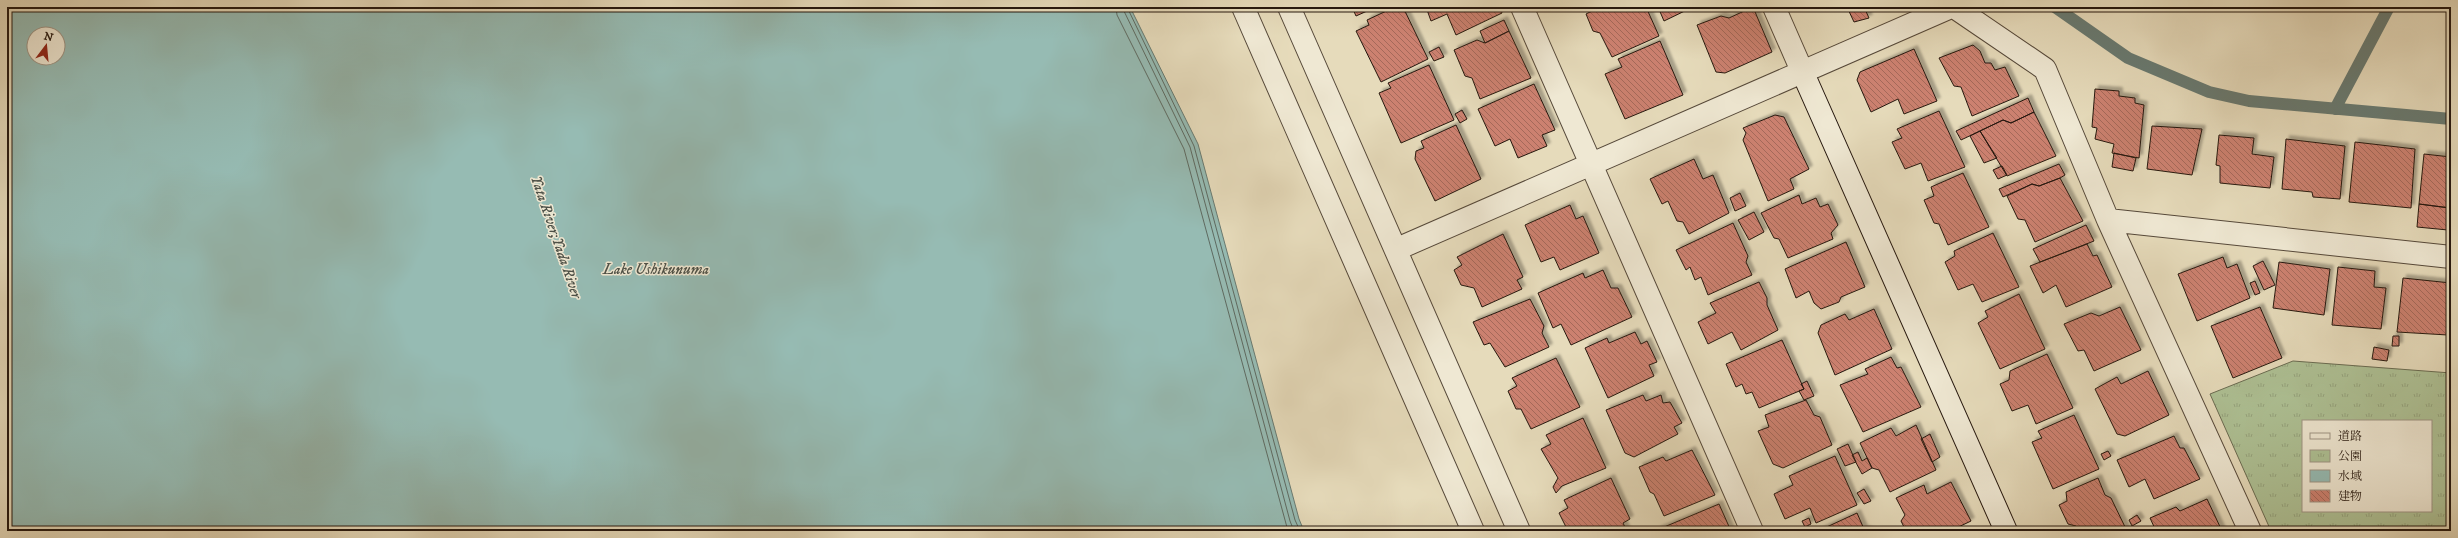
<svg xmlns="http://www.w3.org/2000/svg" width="2458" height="538" font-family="'IM FELL DW Pica','Noto Serif JP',serif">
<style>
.park{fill:url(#park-tufts);stroke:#6a6c52;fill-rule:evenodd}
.water{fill:#96bbb3;stroke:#697a71;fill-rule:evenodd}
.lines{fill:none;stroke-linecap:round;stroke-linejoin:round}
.shore{stroke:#5e6a61;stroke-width:1}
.stream{stroke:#697a71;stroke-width:12}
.building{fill:url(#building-back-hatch);stroke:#26180f;filter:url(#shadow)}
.street-casing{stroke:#56493a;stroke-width:24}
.secondary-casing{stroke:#26180f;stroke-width:24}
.street{stroke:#efe8d3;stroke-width:22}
.secondary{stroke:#efe8d3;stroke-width:22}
.labels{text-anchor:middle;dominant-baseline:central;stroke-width:3;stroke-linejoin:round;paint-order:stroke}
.water-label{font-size:15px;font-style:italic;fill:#4d5148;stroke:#efe8d3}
</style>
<defs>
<pattern id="park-tufts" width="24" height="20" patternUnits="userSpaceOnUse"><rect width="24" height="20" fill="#aec195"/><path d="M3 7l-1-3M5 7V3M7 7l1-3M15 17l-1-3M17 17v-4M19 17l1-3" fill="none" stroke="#96a57f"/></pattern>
<pattern id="building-back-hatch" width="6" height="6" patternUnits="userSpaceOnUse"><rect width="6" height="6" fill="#cc8170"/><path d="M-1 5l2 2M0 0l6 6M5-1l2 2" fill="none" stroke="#a5695a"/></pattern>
<filter id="shadow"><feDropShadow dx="3.5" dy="-3.5" stdDeviation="1" flood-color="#0004"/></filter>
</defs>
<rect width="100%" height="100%" fill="#e6dbbb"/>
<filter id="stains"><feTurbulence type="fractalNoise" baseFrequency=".005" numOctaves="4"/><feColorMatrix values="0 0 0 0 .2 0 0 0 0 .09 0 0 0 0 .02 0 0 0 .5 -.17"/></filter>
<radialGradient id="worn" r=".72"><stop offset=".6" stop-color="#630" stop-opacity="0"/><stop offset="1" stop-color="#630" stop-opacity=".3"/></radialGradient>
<path class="park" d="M 2293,361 L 2451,373 L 2451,531 L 2271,531 L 2210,394 ZM 2303,421 L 2431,421 L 2431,511 L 2303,511 Z"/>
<path class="water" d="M 7,7 L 1130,7 L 1198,144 L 1299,519 L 1304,531 L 7,531 ZM 34,34 L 58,34 L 58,58 L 34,58 Z"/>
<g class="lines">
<path class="shore" d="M 1116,7 L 1117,15 L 1184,149 L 1288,531
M 1122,7 L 1190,147 L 1290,521 L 1294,531
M 1127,7 L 1194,146 L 1295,520 L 1300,531"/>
<path class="stream" d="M 2055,7 L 2128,58 L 2209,92 L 2249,101 L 2451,119
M 2335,109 L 2389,7"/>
</g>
<path class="building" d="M 1352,7 L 1376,7 L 1356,16 Z
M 1395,7 L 1403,7 L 1428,59 L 1381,82 L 1356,31 L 1369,25 L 1367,20 Z
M 1426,7 L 1500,7 L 1502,13 L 1456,35 L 1447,14 L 1431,21 Z
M 1646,7 L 1659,36 L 1612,57 L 1600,33 L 1593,31 L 1586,14 L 1600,7 Z
M 1658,7 L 1693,7 L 1664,21 Z
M 1753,7 L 1772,52 L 1725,73 L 1716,72 L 1697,25 L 1721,16 L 1729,18 Z
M 1847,7 L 1864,7 L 1869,18 L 1854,22 Z
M 1504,20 L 1509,31 L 1485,43 L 1480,31 Z
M 1509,31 L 1531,78 L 1480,99 L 1472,78 L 1465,76 L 1454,50 L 1477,40 L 1485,43 Z
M 1660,41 L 1683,95 L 1625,119 L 1605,74 L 1622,67 L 1618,59 Z
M 1973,45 L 1980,51 L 1985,63 L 1991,63 L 1995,70 L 2005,67 L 2019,96 L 1972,116 L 1961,87 L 1954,86 L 1939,58 Z
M 1439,47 L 1444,57 L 1434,61 L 1429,52 Z
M 1914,49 L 1937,101 L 1904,114 L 1898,99 L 1871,112 L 1857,80 L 1860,72 Z
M 1429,65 L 1454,120 L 1401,143 L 1379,93 L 1391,88 L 1388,83 Z
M 1534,84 L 1555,130 L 1542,135 L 1547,146 L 1518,158 L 1510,139 L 1495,146 L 1478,109 Z
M 2095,89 L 2119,91 L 2119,96 L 2135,98 L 2135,103 L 2144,105 L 2139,158 L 2112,153 L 2114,144 L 2095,139 L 2097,128 L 2092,127 Z
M 2028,98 L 2034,112 L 2011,123 L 2003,120 L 1961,140 L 1956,131 Z
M 1462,110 L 1467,119 L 1460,123 L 1455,114 Z
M 1939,111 L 1965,167 L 1928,181 L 1921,163 L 1905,169 L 1892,142 L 1902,138 L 1897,129 Z
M 2034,112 L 2056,156 L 2007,176 L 1980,131 L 2003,120 L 2011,123 Z
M 1775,115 L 1784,117 L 1809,169 L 1790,179 L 1794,189 L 1768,201 L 1743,140 L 1746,133 L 1743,128 Z
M 1456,125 L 1481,179 L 1435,201 L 1415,159 L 1416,151 L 1424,148 L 1421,141 Z
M 2152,126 L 2202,129 L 2192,175 L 2147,169 Z
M 1980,131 L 1997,158 L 1984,163 L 1970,136 Z
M 2219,135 L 2254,138 L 2252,154 L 2274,157 L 2270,188 L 2220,183 L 2220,166 L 2216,165 Z
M 2286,139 L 2345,146 L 2340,199 L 2313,197 L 2312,192 L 2282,189 Z
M 2355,142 L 2415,149 L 2411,208 L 2349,202 Z
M 2114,153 L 2136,158 L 2133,171 L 2112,167 Z
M 2424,154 L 2451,157 L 2451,208 L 2419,204 Z
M 1694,159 L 1703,179 L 1713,175 L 1729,213 L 1689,234 L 1683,222 L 1677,221 L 1668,201 L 1662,204 L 1650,179 Z
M 2059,164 L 2065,175 L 2060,178 L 2039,186 L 2032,184 L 2003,197 L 1999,189 Z
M 2002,166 L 2007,175 L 1998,179 L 1993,170 Z
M 1963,173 L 1989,227 L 1948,245 L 1939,224 L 1934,223 L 1924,200 L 1934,196 L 1931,187 Z
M 2060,178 L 2083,221 L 2035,242 L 2025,220 L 2018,219 L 2007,196 L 2032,184 L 2039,186 Z
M 1740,193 L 1746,206 L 1735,211 L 1730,198 Z
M 1799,195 L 1802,204 L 1816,198 L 1820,207 L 1828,204 L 1838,225 L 1831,233 L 1833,239 L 1788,258 L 1779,239 L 1774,238 L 1761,213 Z
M 2419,204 L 2449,208 L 2448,230 L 2417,227 Z
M 1570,205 L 1576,219 L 1583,216 L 1599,253 L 1560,270 L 1554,257 L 1541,262 L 1525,225 Z
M 1754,212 L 1764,232 L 1749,240 L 1738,220 Z
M 1733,223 L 1748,256 L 1746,262 L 1752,275 L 1708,295 L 1701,277 L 1695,280 L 1690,267 L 1686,270 L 1676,250 Z
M 2086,225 L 2094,241 L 2040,262 L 2033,249 Z
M 1993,233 L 2019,287 L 1982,302 L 1973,284 L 1958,290 L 1945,262 L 1955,256 L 1954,251 Z
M 1503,234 L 1523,277 L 1517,280 L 1522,289 L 1482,307 L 1474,288 L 1461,285 L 1454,270 L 1462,265 L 1457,257 Z
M 1846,242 L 1865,287 L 1841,297 L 1839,302 L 1821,309 L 1814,303 L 1809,291 L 1796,298 L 1785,269 Z
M 2087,244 L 2093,256 L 2097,255 L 2112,287 L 2066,307 L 2056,285 L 2043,293 L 2030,266 Z
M 2223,257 L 2227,268 L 2237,264 L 2250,298 L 2197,321 L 2178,274 Z
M 2263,261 L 2275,285 L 2264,290 L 2253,266 Z
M 2279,262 L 2330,269 L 2324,315 L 2273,308 Z
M 2338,267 L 2375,271 L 2374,287 L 2386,288 L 2381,329 L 2332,325 Z
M 1603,270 L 1611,288 L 1618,288 L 1632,317 L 1571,345 L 1561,324 L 1553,328 L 1538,293 L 1583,273 L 1585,278 Z
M 2403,278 L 2451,283 L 2448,335 L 2397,332 Z
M 2255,281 L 2260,293 L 2255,295 L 2250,283 Z
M 1759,282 L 1767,298 L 1767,305 L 1778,330 L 1741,350 L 1732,332 L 1708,344 L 1698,322 L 1716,313 L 1710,303 Z
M 2019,294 L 2045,349 L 2000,369 L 1978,323 L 1988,317 L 1985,311 Z
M 1530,299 L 1544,326 L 1542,333 L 1549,347 L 1505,367 L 1490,343 L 1484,345 L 1473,322 Z
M 2120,307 L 2141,350 L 2094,371 L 2084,350 L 2078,351 L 2064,324 L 2091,313 L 2099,316 Z
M 2260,307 L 2282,358 L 2233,378 L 2211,326 Z
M 1874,309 L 1892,349 L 1835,375 L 1818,333 L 1821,325 L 1845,314 L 1849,320 Z
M 1635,332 L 1641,344 L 1647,341 L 1657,362 L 1649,365 L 1654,376 L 1608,398 L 1585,348 L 1607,338 L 1609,343 Z
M 2393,336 L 2399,336 L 2399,346 L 2392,346 Z
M 1782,340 L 1804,389 L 1759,408 L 1752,392 L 1746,394 L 1742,384 L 1736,387 L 1726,364 Z
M 2374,347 L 2389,350 L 2387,361 L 2372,359 Z
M 2047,354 L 2073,408 L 2036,424 L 2028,405 L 2012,411 L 2000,384 L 2009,380 L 2010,371 Z
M 1891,357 L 1897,368 L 1901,367 L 1921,407 L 1863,432 L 1840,385 L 1868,374 L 1865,369 Z
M 1556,358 L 1580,407 L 1531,429 L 1521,409 L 1516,409 L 1508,391 L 1517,386 L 1512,378 Z
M 2148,371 L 2169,415 L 2125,436 L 2117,434 L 2095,389 L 2117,377 L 2121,384 Z
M 1807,381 L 1814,396 L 1804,400 L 1799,391 L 1804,389 L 1801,384 Z
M 1643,395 L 1646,401 L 1661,395 L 1663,403 L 1670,402 L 1682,423 L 1674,427 L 1678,434 L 1634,457 L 1625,453 L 1606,410 Z
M 1806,400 L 1814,415 L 1820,417 L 1832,445 L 1783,468 L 1773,464 L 1758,431 L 1769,427 L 1765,415 Z
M 2074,415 L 2099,469 L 2053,489 L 2032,442 L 2042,438 L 2038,431 Z
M 1583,418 L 1606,468 L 1562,486 L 1556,493 L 1553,487 L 1558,478 L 1541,449 L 1551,444 L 1546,435 Z
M 1916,425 L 1936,470 L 1890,492 L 1879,470 L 1872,468 L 1860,443 L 1891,428 L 1896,436 Z
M 1930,434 L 1940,457 L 1932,462 L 1921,439 Z
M 2174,436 L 2180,448 L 2184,448 L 2200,479 L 2154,499 L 2145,479 L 2129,487 L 2117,460 Z
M 1848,444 L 1856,462 L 1845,466 L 1837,449 Z
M 1692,450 L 1715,495 L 1664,516 L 1654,494 L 1650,492 L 1639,467 L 1663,457 L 1666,461 Z
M 2108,451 L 2111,456 L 2104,460 L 2101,454 Z
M 1858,452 L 1862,461 L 1867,458 L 1872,468 L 1862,474 L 1852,455 Z
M 1835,456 L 1857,505 L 1816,523 L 1810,508 L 1785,519 L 1774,494 L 1793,485 L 1789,476 Z
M 1611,478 L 1630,519 L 1623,523 L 1627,531 L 1568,531 L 1559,513 L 1568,508 L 1564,500 Z
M 2098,478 L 2105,495 L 2111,498 L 2127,531 L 2078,531 L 2076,526 L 2068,524 L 2059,505 L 2067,501 L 2066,492 Z
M 1951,482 L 1971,521 L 1950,531 L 1906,531 L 1901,521 L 1905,515 L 1896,498 L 1924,485 L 1927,494 Z
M 1864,489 L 1871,501 L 1864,504 L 1857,493 Z
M 2207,499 L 2222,531 L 2156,531 L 2150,518 L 2176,507 L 2180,511 Z
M 1719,504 L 1731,531 L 1658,531 L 1657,530 Z
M 1857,513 L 1864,529 L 1870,531 L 1818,531 Z
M 2137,515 L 2141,521 L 2132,526 L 2129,520 Z
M 1809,518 L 1811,524 L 1805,527 L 1802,521 Z"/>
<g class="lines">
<g class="street-casing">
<path id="street" d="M 1243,7 L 1473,531
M 1289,7 L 1519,531
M 1522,7 L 1752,531
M 1774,7 L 1802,71
M 1954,7 L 2045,69 L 2108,220 L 2451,257
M 2108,220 L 2250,531
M 1397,249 L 1951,7"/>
</g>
<g class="secondary-casing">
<path id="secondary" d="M 1802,71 L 2006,531"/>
</g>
<use href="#street" class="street"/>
<use href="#secondary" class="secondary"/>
</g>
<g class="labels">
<g class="water-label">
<text transform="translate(556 237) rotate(71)">Yata River;Yada River</text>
<text x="656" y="269">Lake Ushikunuma</text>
</g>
</g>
<rect width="2458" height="538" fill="none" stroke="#e6dbbb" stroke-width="24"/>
<rect x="8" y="8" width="2442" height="522" fill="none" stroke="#26180f" stroke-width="2"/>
<rect x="12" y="12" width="2434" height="514" fill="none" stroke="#26180f"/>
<rect x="2302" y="420" width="130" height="92" fill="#efe8d3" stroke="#9f9585"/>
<rect x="2310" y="433" width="20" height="6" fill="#efe8d3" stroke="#9f9585"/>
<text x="2338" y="440" font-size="12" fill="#26180f">道路</text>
<rect x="2310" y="450" width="20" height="12" fill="url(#park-tufts)" stroke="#9f9585"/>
<text x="2338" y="460" font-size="12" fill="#26180f">公園</text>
<rect x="2310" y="470" width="20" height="12" fill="#96bbb3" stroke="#9f9585"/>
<text x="2338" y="480" font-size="12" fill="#26180f">水域</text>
<rect x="2310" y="490" width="20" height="12" fill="url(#building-back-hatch)" stroke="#9f9585"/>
<text x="2338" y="500" font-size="12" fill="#26180f">建物</text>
<g transform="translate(46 46) rotate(16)"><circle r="19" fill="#efe8d3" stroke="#9f9585"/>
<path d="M0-3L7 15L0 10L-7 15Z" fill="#8f2418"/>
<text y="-6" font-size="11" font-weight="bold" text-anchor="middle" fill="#26180f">N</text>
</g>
<rect width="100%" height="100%" filter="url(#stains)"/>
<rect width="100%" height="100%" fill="url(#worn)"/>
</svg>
